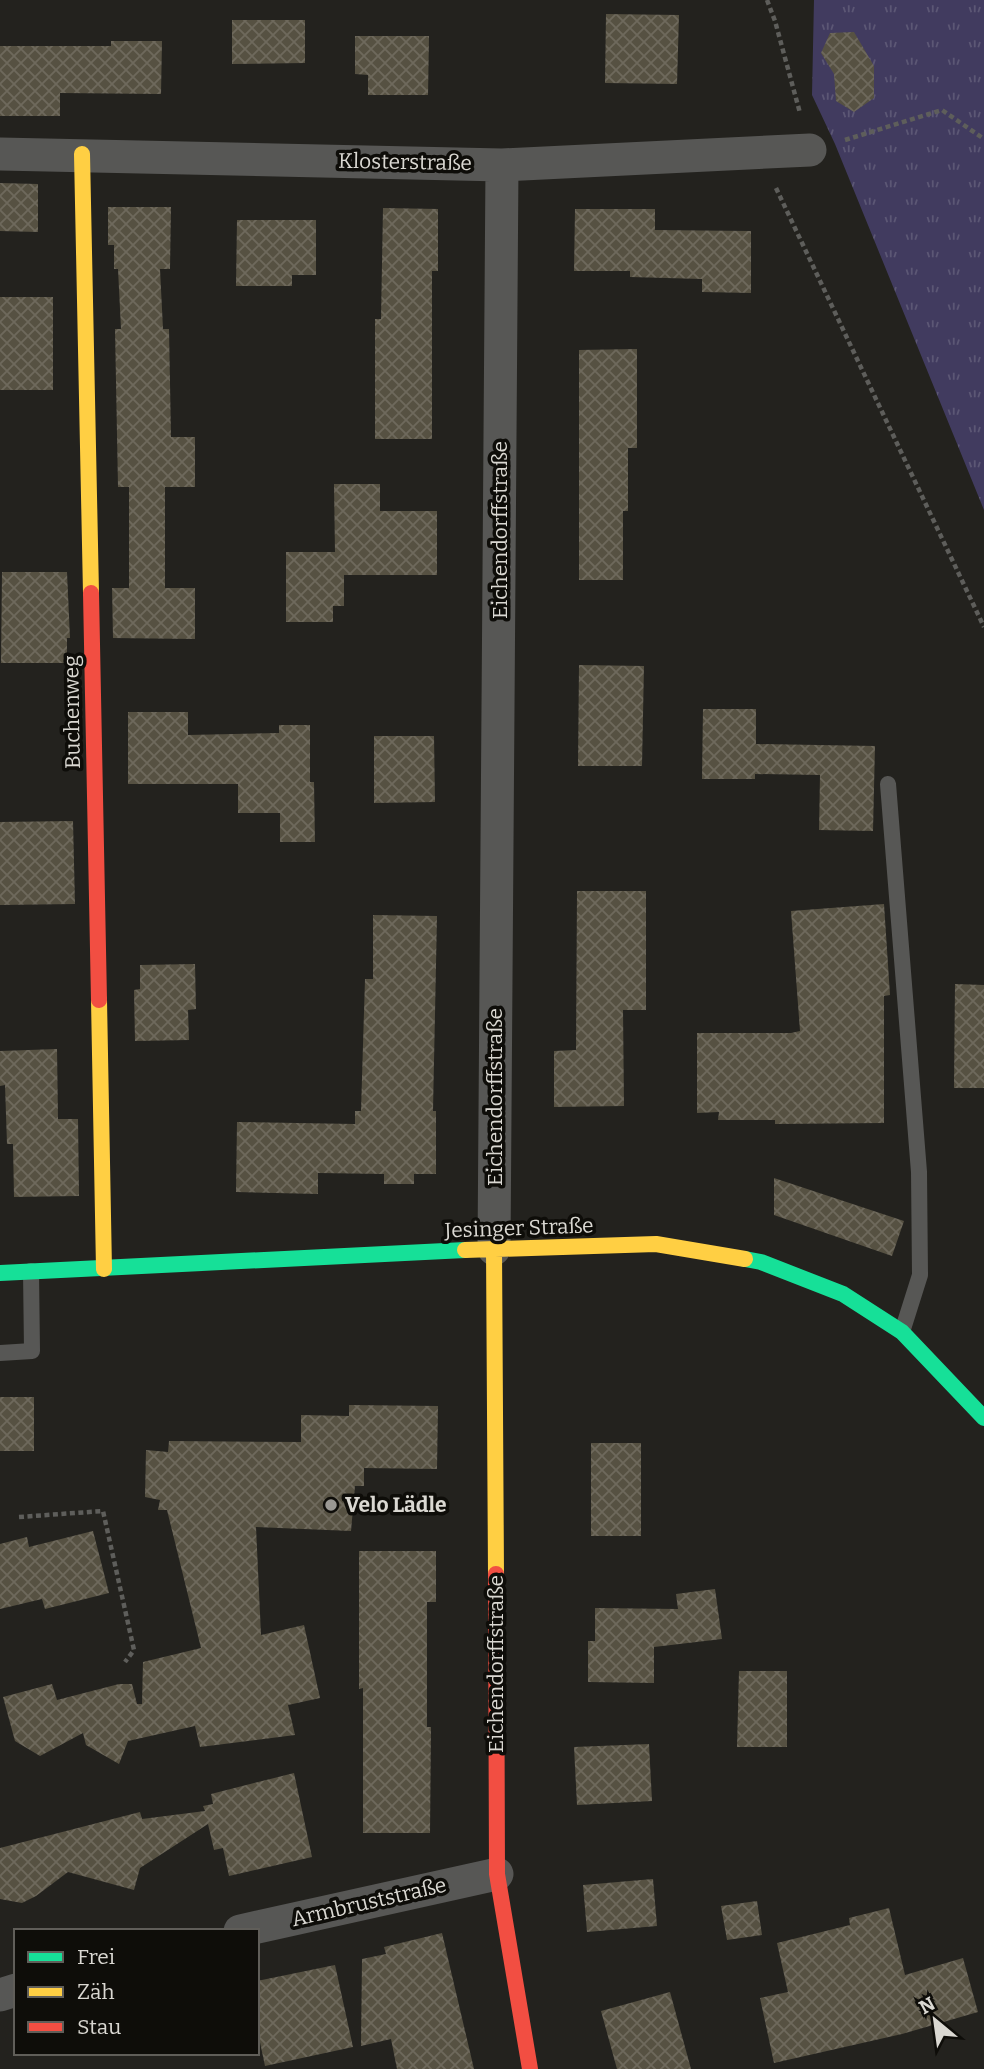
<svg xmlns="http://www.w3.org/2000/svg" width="984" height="2069" font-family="Bitter,serif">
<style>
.park{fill:url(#park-tufts)}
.building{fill:url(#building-cross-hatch)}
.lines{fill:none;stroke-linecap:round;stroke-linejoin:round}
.path{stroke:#5e5e5b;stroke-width:4.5;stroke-dasharray:5 3.5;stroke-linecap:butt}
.lane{stroke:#575755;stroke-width:16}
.street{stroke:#575755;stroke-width:33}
.fast{stroke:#16e098;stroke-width:16}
.slow{stroke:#ffcf43;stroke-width:16}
.jam{stroke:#f24e42;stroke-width:16}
.poi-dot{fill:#9a9893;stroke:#0e0d09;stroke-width:2.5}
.labels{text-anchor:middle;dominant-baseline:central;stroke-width:7;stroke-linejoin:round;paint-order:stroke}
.street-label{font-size:21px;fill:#dad8d2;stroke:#0e0d09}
.poi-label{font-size:21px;font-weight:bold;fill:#dad8d2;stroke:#0e0d09;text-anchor:start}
</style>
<defs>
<pattern id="park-tufts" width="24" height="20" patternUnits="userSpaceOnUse" patternTransform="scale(1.75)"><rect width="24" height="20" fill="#413b5f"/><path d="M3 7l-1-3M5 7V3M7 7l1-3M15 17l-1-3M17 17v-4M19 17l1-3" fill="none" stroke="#5c5775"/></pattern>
<pattern id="building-cross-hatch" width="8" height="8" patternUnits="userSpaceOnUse" patternTransform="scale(1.75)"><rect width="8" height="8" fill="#565142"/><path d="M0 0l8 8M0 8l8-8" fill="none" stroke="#6e695c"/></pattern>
</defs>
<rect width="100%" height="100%" fill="#23221e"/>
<path class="park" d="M 814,0 L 984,0 L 984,510 L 835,144 L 812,95 Z"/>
<path class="building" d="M 606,14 L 679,15 L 677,84 L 605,83 Z
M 232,20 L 305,20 L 305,63 L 232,64 Z
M 854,32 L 874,66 L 874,98 L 854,112 L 836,101 L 834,74 L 821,53 L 830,33 Z
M 355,36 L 429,36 L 428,95 L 368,95 L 368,75 L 355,74 Z
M 111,41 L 162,41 L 161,94 L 60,93 L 60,116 L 0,116 L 0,46 L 111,46 Z
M 0,183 L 38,184 L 38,232 L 0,231 Z
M 108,207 L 171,207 L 170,269 L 160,269 L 163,329 L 169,329 L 171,437 L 195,437 L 195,487 L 165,487 L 165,588 L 195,588 L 195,639 L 113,638 L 112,588 L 129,588 L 129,487 L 118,487 L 115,329 L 121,329 L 118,269 L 114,269 L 114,245 L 108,245 Z
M 383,208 L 438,209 L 438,271 L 432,271 L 432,439 L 375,439 L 375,319 L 381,319 Z
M 575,209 L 655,209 L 655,230 L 751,231 L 751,293 L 702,292 L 702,279 L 630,277 L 630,271 L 574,271 Z
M 237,220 L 316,220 L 316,275 L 292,275 L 292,286 L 236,286 Z
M 0,297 L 53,297 L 53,390 L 0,390 Z
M 637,349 L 637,448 L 628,448 L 628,511 L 623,511 L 623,580 L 579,580 L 579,350 Z
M 334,484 L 380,484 L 380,511 L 437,511 L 437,575 L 344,575 L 344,606 L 333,606 L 333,622 L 286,622 L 286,552 L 335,552 Z
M 2,572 L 67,572 L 70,638 L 67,638 L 67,663 L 1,663 Z
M 579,665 L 644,666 L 642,766 L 578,766 Z
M 703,709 L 756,709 L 756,744 L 875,746 L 873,831 L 819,830 L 820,775 L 755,774 L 755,779 L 702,779 Z
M 128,712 L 188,712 L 188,735 L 279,733 L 279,725 L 310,725 L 310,782 L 314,782 L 315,842 L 280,842 L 280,813 L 238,813 L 238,784 L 128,784 Z
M 374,736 L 434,736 L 435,802 L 374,803 Z
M 73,821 L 75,904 L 0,905 L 0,822 Z
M 577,891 L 646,891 L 646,1010 L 623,1010 L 624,1106 L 554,1107 L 554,1051 L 576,1050 Z
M 884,904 L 890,995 L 884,996 L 884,1123 L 775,1124 L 775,1120 L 718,1120 L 719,1112 L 697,1113 L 697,1033 L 791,1033 L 800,1031 L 791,911 Z
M 373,915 L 437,916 L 433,1111 L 436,1111 L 436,1174 L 414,1174 L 414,1184 L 384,1184 L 384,1174 L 318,1173 L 318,1194 L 236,1192 L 237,1122 L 355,1124 L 355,1111 L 361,1111 L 365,979 L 373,979 Z
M 195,964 L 196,1009 L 188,1010 L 189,1040 L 135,1041 L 134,990 L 140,989 L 140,965 Z
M 955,984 L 984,985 L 984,1088 L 954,1088 Z
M 57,1049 L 58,1119 L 78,1119 L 79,1196 L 14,1197 L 13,1144 L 7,1144 L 5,1085 L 0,1086 L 0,1051 Z
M 774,1178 L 904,1221 L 892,1256 L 774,1215 Z
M 0,1397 L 34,1397 L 34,1451 L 0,1451 Z
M 349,1405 L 438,1406 L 437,1469 L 364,1468 L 364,1486 L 355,1486 L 351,1531 L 256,1527 L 261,1635 L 304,1625 L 320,1698 L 288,1705 L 295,1735 L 200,1747 L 195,1726 L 128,1741 L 119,1764 L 86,1745 L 83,1733 L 40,1756 L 15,1741 L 3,1697 L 52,1684 L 57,1700 L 119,1684 L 132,1684 L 137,1704 L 142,1704 L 143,1662 L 201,1648 L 167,1510 L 158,1510 L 160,1500 L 145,1497 L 146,1450 L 168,1452 L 169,1441 L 301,1442 L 301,1415 L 349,1416 Z
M 591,1443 L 641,1443 L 641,1536 L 591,1536 Z
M 93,1531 L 109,1593 L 45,1609 L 42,1599 L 0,1609 L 0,1544 L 27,1537 L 29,1547 Z
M 359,1551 L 436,1551 L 436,1602 L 427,1602 L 427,1727 L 431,1727 L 430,1833 L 363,1833 L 363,1688 L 359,1689 Z
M 715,1589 L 722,1639 L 654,1647 L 654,1683 L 588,1682 L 588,1641 L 595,1641 L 595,1608 L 678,1609 L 676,1594 Z
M 739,1671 L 787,1671 L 787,1747 L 737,1747 Z
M 649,1744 L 652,1801 L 577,1805 L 574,1747 Z
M 294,1773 L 312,1857 L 229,1876 L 223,1848 L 214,1850 L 208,1824 L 140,1868 L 134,1890 L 68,1872 L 36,1896 L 22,1903 L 0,1899 L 0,1848 L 140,1812 L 142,1819 L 205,1811 L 203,1806 L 213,1804 L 211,1794 Z
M 653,1879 L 657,1926 L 587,1932 L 583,1885 Z
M 757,1901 L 762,1935 L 727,1940 L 721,1906 Z
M 889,1908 L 905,1975 L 963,1958 L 978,2012 L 902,2034 L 774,2063 L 760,1998 L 788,1992 L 777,1943 L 850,1925 L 849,1918 Z
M 442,1933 L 474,2069 L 397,2069 L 391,2039 L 361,2046 L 362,1959 L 386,1954 L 384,1947 Z
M 335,1965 L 353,2047 L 265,2066 L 257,2028 L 257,1981 Z
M 670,1992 L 691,2069 L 617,2069 L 601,2011 Z"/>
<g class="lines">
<path class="path" d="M 767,0 L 775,21 L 800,113
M 845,140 L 942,110 L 984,139
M 776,188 L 984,627
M 19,1517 L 103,1511 L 134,1650 L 125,1662"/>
<path class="lane" d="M 888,784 L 919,1172 L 920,1275 L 902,1332
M 0,1353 L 32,1351 L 31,1271"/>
<path class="street" d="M 0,154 L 502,165 L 810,150
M 494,1249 L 502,165
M 240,1931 L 497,1874
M 0,1995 L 16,1990"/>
<path class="fast" d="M 745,1259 L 761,1262 L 843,1294 L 902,1332 L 984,1418
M 0,1273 L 465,1250"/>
<path class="slow" d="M 82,154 L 91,593
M 99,1000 L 104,1269
M 494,1249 L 496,1574
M 465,1250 L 656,1244 L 745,1259"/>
<path class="jam" d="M 91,593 L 99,1000
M 496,1574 L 497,1874 L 530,2069"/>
</g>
<circle class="poi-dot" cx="331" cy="1505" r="7"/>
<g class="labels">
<g class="street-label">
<text transform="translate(405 162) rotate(1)">Klosterstraße</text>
<text transform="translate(500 530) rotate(-90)">Eichendorffstraße</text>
<text transform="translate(72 712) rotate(-91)">Buchenweg</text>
<text transform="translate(495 1097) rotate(-90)">Eichendorffstraße</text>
<text transform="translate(519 1228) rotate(-2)">Jesinger Straße</text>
<text transform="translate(496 1664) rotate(-90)">Eichendorffstraße</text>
<text transform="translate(369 1902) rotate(-13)">Armbruststraße</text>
</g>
<g class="poi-label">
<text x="345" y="1505">Velo Lädle</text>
</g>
</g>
<rect x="14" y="1929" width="245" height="126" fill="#0e0d09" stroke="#605e59" stroke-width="2"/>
<rect x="28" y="1952" width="35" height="10" fill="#16e098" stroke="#605e59" stroke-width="2"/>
<text x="77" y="1964" font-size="21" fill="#dad8d2">Frei</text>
<rect x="28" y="1987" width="35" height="10" fill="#ffcf43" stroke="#605e59" stroke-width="2"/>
<text x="77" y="1999" font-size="21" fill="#dad8d2">Zäh</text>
<rect x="28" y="2022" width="35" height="10" fill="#f24e42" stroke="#605e59" stroke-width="2"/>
<text x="77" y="2034" font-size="21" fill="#dad8d2">Stau</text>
<g transform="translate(935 2020) rotate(331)" stroke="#0e0d09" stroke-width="5" paint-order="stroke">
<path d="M0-5L12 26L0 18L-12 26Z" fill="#dad8d2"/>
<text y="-10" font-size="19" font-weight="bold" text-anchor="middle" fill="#dad8d2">N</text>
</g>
</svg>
